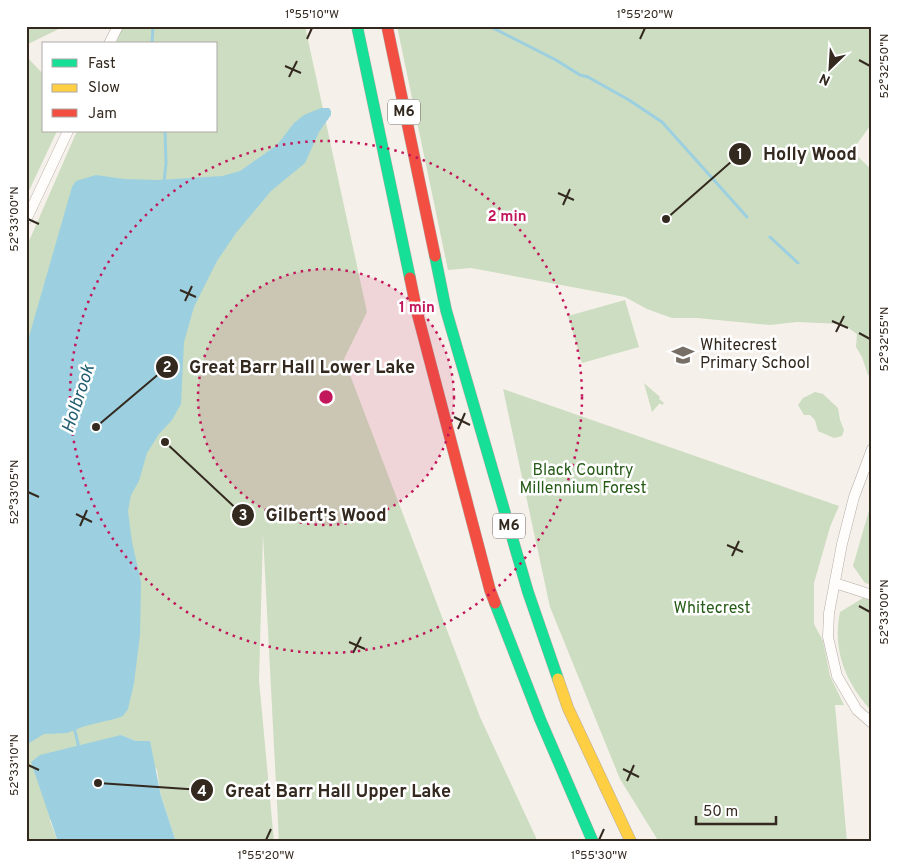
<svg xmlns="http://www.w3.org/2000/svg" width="898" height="868" font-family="Overpass,sans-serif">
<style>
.green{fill:#ccddc1}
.water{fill:#9cd0e0}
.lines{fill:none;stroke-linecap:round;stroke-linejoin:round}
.stream{stroke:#9cd0e0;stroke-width:3}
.street-casing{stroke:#b3aba4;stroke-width:11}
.fast-casing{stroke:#b3aba4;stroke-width:12}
.slow-casing{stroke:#b3aba4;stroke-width:12}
.jam-casing{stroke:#b3aba4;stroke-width:12}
.street{stroke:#fefdfc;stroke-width:10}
.fast{stroke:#16e098;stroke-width:11}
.slow{stroke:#ffcf43;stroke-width:11}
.jam{stroke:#f24e42;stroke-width:11}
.ticks{fill:none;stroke:#33291f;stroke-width:2}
.ring{fill:none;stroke:#c2185b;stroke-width:2.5;stroke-dasharray:2.5 5}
.labels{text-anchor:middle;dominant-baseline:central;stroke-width:5;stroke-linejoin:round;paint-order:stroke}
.shield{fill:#fff;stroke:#706962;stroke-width:1}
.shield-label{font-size:15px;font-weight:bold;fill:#33291f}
.poi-label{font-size:16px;fill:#33291f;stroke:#fff;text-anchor:start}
.park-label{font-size:16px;fill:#265b17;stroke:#fff}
.water-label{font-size:18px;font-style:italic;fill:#235f72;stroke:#fff}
.centre{fill:#c2185b;stroke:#fff;stroke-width:2.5}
.ring-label{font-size:15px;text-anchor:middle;font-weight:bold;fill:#c2185b;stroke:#fff;stroke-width:5;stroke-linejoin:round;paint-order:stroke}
.leader{fill:none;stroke:#33291f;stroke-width:2}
.callout-dot{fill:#33291f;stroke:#fff;stroke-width:2}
.mark-label{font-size:15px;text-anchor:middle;font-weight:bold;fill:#fff}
.callout-label{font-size:18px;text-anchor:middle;font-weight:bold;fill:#33291f;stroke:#fff;stroke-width:5;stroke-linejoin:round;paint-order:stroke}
.neatline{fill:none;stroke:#33291f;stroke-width:2}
.ticks-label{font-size:12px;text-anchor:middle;fill:#33291f}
</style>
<rect width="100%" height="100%" fill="#f6f0ea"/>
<path class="green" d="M 26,26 L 65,26 L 26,45 Z
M 123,26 L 305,26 L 367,312 L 344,359 L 480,717 L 538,842 L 279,842 L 263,534 L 259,680 L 274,842 L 176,842 L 161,796 L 157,770 L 136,741 L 121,735 L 50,821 L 58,842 L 26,842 L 26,248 L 77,131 L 216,131 L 216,44 L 116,44 Z
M 397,26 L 872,26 L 872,123 L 852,151 L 872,170 L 872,377 L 868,375 L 862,357 L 856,347 L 857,334 L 843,324 L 797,322 L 770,325 L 697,318 L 672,318 L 647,309 L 625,297 L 471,268 L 448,270 Z
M 26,56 L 44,75 L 44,131 L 57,131 L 26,197 Z
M 625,300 L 639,347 L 582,363 L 568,316 Z
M 644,383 L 660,397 L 659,399 L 664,403 L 662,405 L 660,403 L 652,412 Z
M 503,389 L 839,506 L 830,527 L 814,583 L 814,624 L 823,641 L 830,676 L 844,705 L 835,705 L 847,842 L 659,842 L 620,779 L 550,607 Z
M 815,392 L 823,394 L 838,408 L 840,420 L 844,430 L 842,436 L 834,438 L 818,431 L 815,420 L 810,415 L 804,415 L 798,405 L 803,398 Z
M 872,500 L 872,585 L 865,583 L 853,566 Z
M 863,598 L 872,601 L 872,711 C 846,684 832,650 840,612 Z"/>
<path class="water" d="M 321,108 L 329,108 L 331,111 L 331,115 L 319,132 L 305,163 L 271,191 L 236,233 L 217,261 L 194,307 L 184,342 L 181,404 L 172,420 L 159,434 L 147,453 L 139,481 L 131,495 L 128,511 L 132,542 L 141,582 L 140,635 L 134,683 L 128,709 L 123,716 L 114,719 L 85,726 L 67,733 L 44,734 L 26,745 L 26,734 L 29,730 L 29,725 L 26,720 L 26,347 L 72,187 L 76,181 L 96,175 L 124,179 L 158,180 L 222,176 L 240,171 L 277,145 L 294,123 L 304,115 Z
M 121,735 L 136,741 L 150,741 L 161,796 L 176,842 L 58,842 L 31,762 L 40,755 Z"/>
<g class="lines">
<path class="stream" d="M 489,26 L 556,60 L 580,75 L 588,77 L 629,100 L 662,122 L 747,217
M 152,44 L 153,26
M 164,182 L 166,163 L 165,131
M 770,237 L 798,263
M 74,727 L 79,748"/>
<g class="street-casing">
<path id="street" d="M 109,44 L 118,26
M 26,220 L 68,131
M 872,449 L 854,497 L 842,544 L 829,613 L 828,637 L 837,676 L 857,710 L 872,723
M 835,583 L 872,595"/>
</g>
<g class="fast-casing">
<path id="fast" d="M 357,26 L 410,278
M 435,256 L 446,310 L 528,592 L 558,679
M 495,603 L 540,719 L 593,842"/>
</g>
<g class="slow-casing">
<path id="slow" d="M 558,679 L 568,708 L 631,842"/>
</g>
<g class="jam-casing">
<path id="jam" d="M 387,26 L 435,256
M 410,278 L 417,312 L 490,590 L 495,603"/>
</g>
<use href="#street" class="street"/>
<use href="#fast" class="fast"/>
<use href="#slow" class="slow"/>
<use href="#jam" class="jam"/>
</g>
<path class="ticks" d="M 307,39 L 312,28M 640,39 L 645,28M 859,60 L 870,66M 285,66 L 301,73M 289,77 L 297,61M 558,193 L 574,200M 563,205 L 570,189M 28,219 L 39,224M 180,290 L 196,297M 185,301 L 192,286M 832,321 L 848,328M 836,332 L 844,316M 859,333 L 870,339M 454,417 L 470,425M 458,429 L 465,413M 28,492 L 39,497M 76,514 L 92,522M 80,526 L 87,510M 727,545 L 743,552M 732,556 L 739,541M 859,606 L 870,612M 349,642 L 365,649M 353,653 L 361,637M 28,765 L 39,770M 623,769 L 639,777M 627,781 L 634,765M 266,840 L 271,829M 599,840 L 604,829"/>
<circle cx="326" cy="397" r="128" fill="#c2185b" fill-opacity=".12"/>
<g class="ring">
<circle cx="326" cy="397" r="128"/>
<circle cx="326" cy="397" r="256"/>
</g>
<defs>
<g id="school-bare" transform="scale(1.725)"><path d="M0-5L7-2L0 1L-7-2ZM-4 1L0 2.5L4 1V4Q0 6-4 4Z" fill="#776f66" stroke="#fff" stroke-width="2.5" paint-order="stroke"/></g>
</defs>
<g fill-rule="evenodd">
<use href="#school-bare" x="683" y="355"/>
</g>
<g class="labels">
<g class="shield">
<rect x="388" y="99.5" width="32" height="25" rx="4"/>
<rect x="493" y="513.5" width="32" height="25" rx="4"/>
</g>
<g class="shield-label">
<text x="404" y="112">M6</text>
<text x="509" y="526">M6</text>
</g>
<g class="poi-label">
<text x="700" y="346">Whitecrest<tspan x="700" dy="18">Primary School</tspan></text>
</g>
<g class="park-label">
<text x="583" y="471">Black Country<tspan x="583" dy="18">Millennium Forest</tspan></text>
<text x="712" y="609">Whitecrest</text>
</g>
<g class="water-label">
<text transform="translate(79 399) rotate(-72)">Holbrook</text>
</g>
</g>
<circle cx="326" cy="397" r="8" class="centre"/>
<g class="ring-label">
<text x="507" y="221">2 min</text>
<text x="417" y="312">1 min</text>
</g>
<path class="leader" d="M666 219L740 154M96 427L167 367M165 442L243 515M98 783L202 790"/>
<g class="callout-dot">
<circle cx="666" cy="219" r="5"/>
<circle cx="96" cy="427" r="5"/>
<circle cx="165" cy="442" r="5"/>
<circle cx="98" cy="783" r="5"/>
<circle cx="740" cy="154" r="12"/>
<circle cx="167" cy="367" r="12"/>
<circle cx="243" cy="515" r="12"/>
<circle cx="202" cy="790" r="12"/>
</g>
<g class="mark-label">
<text x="740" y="159">1</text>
<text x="167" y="372">2</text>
<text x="243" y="520">3</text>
<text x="202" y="796">4</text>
</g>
<g class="callout-label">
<text x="810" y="160">Holly Wood</text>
<text x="302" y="373">Great Barr Hall Lower Lake</text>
<text x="326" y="521">Gilbert's Wood</text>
<text x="338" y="797">Great Barr Hall Upper Lake</text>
</g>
<rect width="898" height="868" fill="none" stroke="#ffffff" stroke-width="55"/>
<rect x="42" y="42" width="175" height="90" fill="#ffffff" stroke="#ada9a5"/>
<rect x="52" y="59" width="25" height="8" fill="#16e098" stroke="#ada9a5"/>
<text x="88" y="68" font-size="15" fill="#33291f">Fast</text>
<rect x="52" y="84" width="25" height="8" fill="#ffcf43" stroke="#ada9a5"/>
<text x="88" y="92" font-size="15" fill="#33291f">Slow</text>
<rect x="52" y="109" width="25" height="8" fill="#f24e42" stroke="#ada9a5"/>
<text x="88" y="118" font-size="15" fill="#33291f">Jam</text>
<g transform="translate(830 68) rotate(205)" stroke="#ffffff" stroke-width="4" paint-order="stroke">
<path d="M0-4L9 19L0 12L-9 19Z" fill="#33291f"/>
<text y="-8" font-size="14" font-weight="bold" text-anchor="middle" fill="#33291f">N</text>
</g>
<path d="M696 816v8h80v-8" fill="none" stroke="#33291f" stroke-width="2.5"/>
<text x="703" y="816" font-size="15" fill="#33291f" stroke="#ffffff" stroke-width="4" paint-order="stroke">50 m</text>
<rect x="28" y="28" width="842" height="812" class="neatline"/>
<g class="ticks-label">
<text x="312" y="18">1°55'10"W</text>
<text x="645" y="18">1°55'20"W</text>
<text transform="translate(884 66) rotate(-90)" y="4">52°32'50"N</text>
<text transform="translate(14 219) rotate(-90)" y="4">52°33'00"N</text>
<text transform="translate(884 339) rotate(-90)" y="4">52°32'55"N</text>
<text transform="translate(14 492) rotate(-90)" y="4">52°33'05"N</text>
<text transform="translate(884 612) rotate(-90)" y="4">52°33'00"N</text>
<text transform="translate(14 765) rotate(-90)" y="4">52°33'10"N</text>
<text x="266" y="859">1°55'20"W</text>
<text x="599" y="859">1°55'30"W</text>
</g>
</svg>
